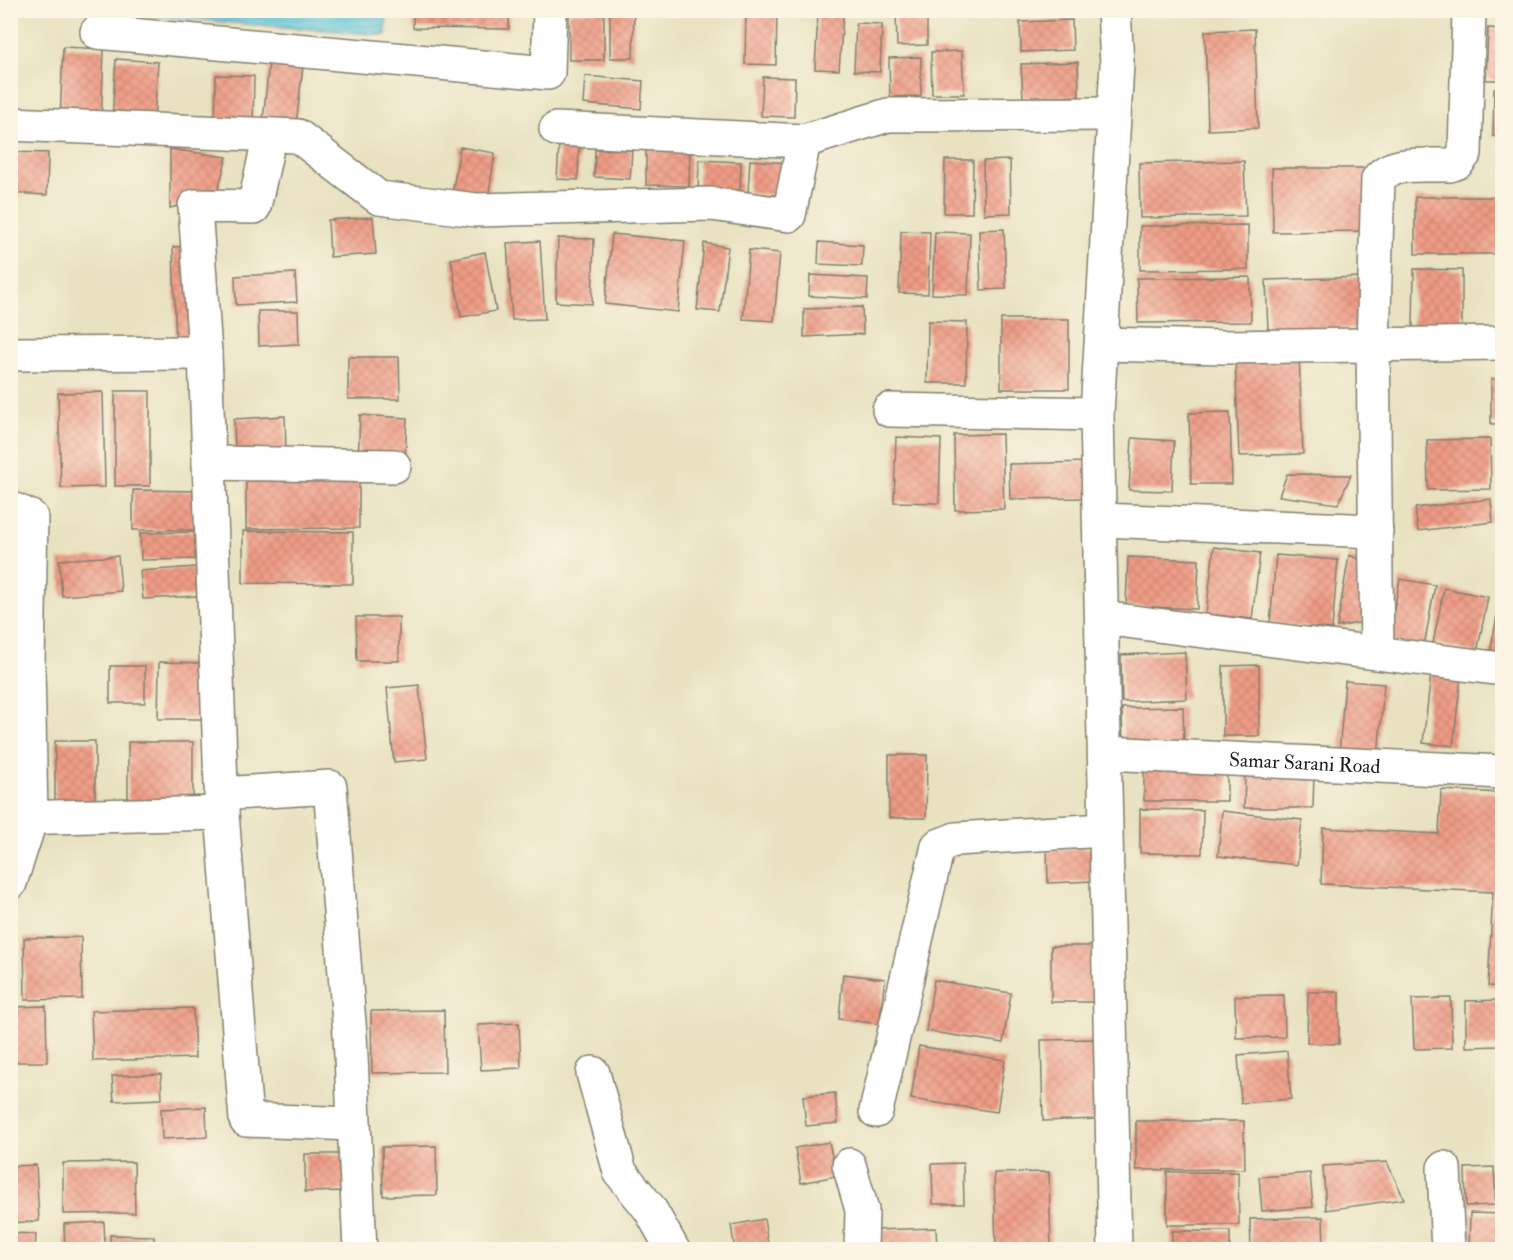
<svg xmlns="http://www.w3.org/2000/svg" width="1513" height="1260" font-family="'IM FELL Double Pica',serif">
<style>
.water{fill:url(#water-rules);stroke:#3e727c;stroke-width:1.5}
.building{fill:url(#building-cross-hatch)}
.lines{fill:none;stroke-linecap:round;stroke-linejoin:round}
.minor-casing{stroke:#827f6e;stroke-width:36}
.minor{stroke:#fff;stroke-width:33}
.labels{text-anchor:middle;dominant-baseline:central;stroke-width:5;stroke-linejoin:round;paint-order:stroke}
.street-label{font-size:20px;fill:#1c1c1c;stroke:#fcf5e5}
</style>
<defs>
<pattern id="water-rules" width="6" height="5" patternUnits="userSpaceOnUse" patternTransform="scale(1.5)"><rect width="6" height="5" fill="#60c8dd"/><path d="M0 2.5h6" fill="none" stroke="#53abbd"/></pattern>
<pattern id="building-cross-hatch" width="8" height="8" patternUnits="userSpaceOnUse" patternTransform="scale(1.5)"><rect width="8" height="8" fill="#ef9b85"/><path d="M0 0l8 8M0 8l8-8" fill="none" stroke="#cc8572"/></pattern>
</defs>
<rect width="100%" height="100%" fill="#fcf5e5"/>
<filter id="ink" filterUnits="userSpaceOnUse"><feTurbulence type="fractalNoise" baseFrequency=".0167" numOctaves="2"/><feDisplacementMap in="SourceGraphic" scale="12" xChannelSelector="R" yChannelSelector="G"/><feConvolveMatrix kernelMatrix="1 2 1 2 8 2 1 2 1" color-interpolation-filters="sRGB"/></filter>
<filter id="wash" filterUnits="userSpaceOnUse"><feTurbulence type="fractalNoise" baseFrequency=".008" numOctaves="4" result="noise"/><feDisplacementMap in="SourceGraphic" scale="24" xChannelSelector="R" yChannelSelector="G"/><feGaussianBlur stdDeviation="1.35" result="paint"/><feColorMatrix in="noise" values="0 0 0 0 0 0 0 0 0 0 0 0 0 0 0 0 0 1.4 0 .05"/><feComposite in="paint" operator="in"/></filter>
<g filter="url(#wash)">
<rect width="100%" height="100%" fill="#e8e2c1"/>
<path class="water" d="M 84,11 L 386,11 L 386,35 Z"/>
<g id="blocks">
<path class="building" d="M 413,10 L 509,10 L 509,29 L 413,28 Z
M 610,10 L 634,10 L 633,58 L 610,58 Z
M 746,10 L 777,10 L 776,65 L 745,64 Z
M 896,10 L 927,10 L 927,45 L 897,46 Z
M 604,11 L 604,60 L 569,60 L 569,12 Z
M 818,13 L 843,15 L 839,70 L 815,69 Z
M 1072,20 L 1073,50 L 1021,52 L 1020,22 Z
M 856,23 L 882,24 L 880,72 L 854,71 Z
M 1488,28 L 1502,29 L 1502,80 L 1486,80 Z
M 1255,29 L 1258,128 L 1208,130 L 1205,31 Z
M 63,47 L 104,49 L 101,123 L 60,121 Z
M 962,51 L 964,94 L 932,94 L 931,52 Z
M 921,57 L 921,96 L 890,97 L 889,58 Z
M 116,59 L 158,62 L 154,122 L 112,119 Z
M 269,62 L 303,66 L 295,134 L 262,130 Z
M 1078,62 L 1079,96 L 1023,98 L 1021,64 Z
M 216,75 L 254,76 L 253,126 L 215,125 Z
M 585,76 L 643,81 L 641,109 L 583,104 Z
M 763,77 L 795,78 L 794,117 L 761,116 Z
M 1494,89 L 1502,89 L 1502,136 L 1493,136 Z
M 559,145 L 579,146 L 578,180 L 557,179 Z
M 460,147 L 495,153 L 487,206 L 451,200 Z
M 646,148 L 690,148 L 689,186 L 646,185 Z
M 170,149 L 227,157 L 216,197 L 170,208 Z
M 595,149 L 632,150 L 630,179 L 594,177 Z
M 10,152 L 48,153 L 47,195 L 10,193 Z
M 699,160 L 741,162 L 740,193 L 698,192 Z
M 750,160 L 788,163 L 785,196 L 748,193 Z
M 945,160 L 973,160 L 972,213 L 944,213 Z
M 1010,160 L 1011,213 L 984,214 L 983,161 Z
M 1244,161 L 1246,216 L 1140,218 L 1139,163 Z
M 1272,168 L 1367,168 L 1369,231 L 1273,232 Z
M 1415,197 L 1500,197 L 1501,254 L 1415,254 Z
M 373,217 L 376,254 L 330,257 L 328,220 Z
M 1248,225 L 1248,269 L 1140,270 L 1140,226 Z
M 1004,229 L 1006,289 L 981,290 L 979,230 Z
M 901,231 L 930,232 L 928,294 L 899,293 Z
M 935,232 L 970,233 L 968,295 L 932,294 Z
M 612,234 L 685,241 L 678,312 L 605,304 Z
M 558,238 L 594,239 L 592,304 L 556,302 Z
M 540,241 L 545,319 L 512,320 L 507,243 Z
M 819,242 L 863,245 L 862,266 L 818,264 Z
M 704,243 L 728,247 L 720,312 L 697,310 Z
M 199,246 L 202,347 L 176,347 L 173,247 Z
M 749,250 L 780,253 L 774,321 L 743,319 Z
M 485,252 L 496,311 L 461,317 L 451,259 Z
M 1414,269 L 1462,270 L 1462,330 L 1413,330 Z
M 295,273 L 297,302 L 236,305 L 235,276 Z
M 810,275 L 868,278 L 867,299 L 809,296 Z
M 1250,277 L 1251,322 L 1138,323 L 1137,278 Z
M 1363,277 L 1365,328 L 1268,331 L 1266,280 Z
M 862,307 L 863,334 L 804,337 L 804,309 Z
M 258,311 L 298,311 L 299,344 L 259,346 Z
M 1001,319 L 1069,319 L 1069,389 L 1001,389 Z
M 928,321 L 967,322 L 966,383 L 927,383 Z
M 1299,355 L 1303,454 L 1239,456 L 1235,357 Z
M 348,357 L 399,357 L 400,399 L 348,399 Z
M 1491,379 L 1502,379 L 1502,424 L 1491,424 Z
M 115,391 L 150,391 L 150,486 L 115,486 Z
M 103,392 L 105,487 L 61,488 L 58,393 Z
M 1230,412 L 1232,484 L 1191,484 L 1189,413 Z
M 360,415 L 407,418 L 405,462 L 358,460 Z
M 285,416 L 286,452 L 235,455 L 234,419 Z
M 1002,434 L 1004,509 L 955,510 L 954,435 Z
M 896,437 L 941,439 L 939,503 L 894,502 Z
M 1132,438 L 1174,441 L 1172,491 L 1129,490 Z
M 1490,439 L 1491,489 L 1428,490 L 1427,440 Z
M 1091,462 L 1092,498 L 1010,499 L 1009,464 Z
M 246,471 L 359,471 L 359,528 L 246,529 Z
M 1287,474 L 1351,475 L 1338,504 L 1279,496 Z
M 133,490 L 201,491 L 200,530 L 133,530 Z
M 1491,499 L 1493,522 L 1418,531 L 1415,508 Z
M 243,531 L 353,532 L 353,584 L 243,583 Z
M 197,532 L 198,559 L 141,560 L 140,533 Z
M 1214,547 L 1260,553 L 1252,619 L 1206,614 Z
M 1276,555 L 1338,560 L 1332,629 L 1270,624 Z
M 1349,555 L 1366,562 L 1363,622 L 1337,627 Z
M 118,556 L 121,591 L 62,596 L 59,560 Z
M 1128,557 L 1199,560 L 1197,609 L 1126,606 Z
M 10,565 L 25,565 L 25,604 L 10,604 Z
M 196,567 L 197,596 L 143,599 L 140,571 Z
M 1400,579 L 1435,585 L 1424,647 L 1388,640 Z
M 1444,588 L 1488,597 L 1477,653 L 1433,643 Z
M 1501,594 L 1502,594 L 1502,661 L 1489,659 Z
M 356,617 L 399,617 L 399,661 L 357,661 Z
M 1185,652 L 1187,699 L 1122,702 L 1121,655 Z
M 159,662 L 206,663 L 206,719 L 158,719 Z
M 1259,665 L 1259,736 L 1223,736 L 1223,666 Z
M 110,666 L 145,666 L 145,703 L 110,703 Z
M 1431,674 L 1461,677 L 1453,746 L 1423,743 Z
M 1345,681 L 1384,684 L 1378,758 L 1339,755 Z
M 419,685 L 427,759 L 394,762 L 387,688 Z
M 1183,707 L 1184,746 L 1123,747 L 1122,708 Z
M 55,741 L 95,741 L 95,806 L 55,806 Z
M 128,742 L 193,742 L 193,804 L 128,803 Z
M 10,746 L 13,746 L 13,801 L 10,801 Z
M 889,755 L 927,755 L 926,818 L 889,818 Z
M 1227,764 L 1227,801 L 1144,801 L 1144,765 Z
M 1245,773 L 1314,773 L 1313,808 L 1244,808 Z
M 1441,790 L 1502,793 L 1502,987 L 1488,986 L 1493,892 L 1321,884 L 1323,828 L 1439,834 Z
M 1140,809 L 1203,810 L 1202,854 L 1140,853 Z
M 1222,811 L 1302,820 L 1297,865 L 1218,856 Z
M 1094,848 L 1095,881 L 1048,883 L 1047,850 Z
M 81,937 L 82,999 L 25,1000 L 24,938 Z
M 1051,946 L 1094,946 L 1094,1002 L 1051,1002 Z
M 843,974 L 885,979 L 879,1024 L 839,1019 Z
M 934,980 L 1011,993 L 1003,1043 L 926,1031 Z
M 1308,992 L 1339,992 L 1339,1044 L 1307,1043 Z
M 1284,995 L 1285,1037 L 1236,1038 L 1235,996 Z
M 1451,998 L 1452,1048 L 1414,1049 L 1412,999 Z
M 1502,1000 L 1502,1046 L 1466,1047 L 1466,1001 Z
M 46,1006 L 47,1062 L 10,1062 L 10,1007 Z
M 193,1008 L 195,1058 L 93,1061 L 91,1011 Z
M 444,1010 L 445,1072 L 372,1073 L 371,1011 Z
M 519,1023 L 521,1068 L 481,1070 L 478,1025 Z
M 1094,1039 L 1097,1119 L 1043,1121 L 1041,1040 Z
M 919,1046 L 1005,1060 L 997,1112 L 911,1099 Z
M 1287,1051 L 1291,1099 L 1241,1103 L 1238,1055 Z
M 161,1074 L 162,1099 L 114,1101 L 112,1076 Z
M 835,1093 L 838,1123 L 806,1126 L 803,1096 Z
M 206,1107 L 207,1137 L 162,1139 L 161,1109 Z
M 1136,1121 L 1244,1121 L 1245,1169 L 1136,1170 Z
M 829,1142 L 836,1176 L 801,1183 L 795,1148 Z
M 436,1146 L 437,1195 L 383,1196 L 382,1147 Z
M 305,1154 L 349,1154 L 349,1191 L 305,1192 Z
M 134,1162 L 135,1213 L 63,1214 L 63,1163 Z
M 1387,1162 L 1404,1199 L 1326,1210 L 1323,1166 Z
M 963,1163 L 964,1204 L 933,1204 L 932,1164 Z
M 36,1165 L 39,1221 L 10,1223 L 10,1166 Z
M 1494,1167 L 1496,1205 L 1466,1206 L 1465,1168 Z
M 1049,1172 L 1051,1250 L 996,1250 L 994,1173 Z
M 1167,1172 L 1238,1172 L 1239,1225 L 1167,1225 Z
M 1310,1173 L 1313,1207 L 1262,1211 L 1259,1177 Z
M 1470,1213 L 1502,1214 L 1502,1250 L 1469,1250 Z
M 1323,1217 L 1324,1250 L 1251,1250 L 1250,1219 Z
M 764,1219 L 769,1250 L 735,1250 L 731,1225 Z
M 104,1222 L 105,1250 L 65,1250 L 64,1224 Z
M 936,1228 L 937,1250 L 874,1250 L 873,1230 Z
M 1172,1231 L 1230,1231 L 1230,1250 L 1172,1250 Z
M 10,1233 L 36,1234 L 35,1250 L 10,1250 Z
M 110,1235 L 154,1236 L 154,1250 L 110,1250 Z"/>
</g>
</g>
<g filter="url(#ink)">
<use href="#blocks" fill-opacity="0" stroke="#827f6e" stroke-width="1.5"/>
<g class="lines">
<g class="minor-casing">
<g id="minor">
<path d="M 1114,10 L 1117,64 L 1097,414 L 1115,1250"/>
<path d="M 97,32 L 548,73 L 550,10"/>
<path d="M 10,124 L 298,136 L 379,198 L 476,210 L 711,204 L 789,215 L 804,141 L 888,115 L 1114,114"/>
<path d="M 556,129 L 804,141"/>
<path d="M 1102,344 L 1222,347 L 1502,343"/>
<path d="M 10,354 L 205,353"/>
<path d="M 889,410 L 1097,414"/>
<path d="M 209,463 L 394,466"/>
<path d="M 10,508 L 31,517 L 28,663 L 10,663"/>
<path d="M 1101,520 L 1376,531"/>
<path d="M 1102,618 L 1502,669"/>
<path d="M 1377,653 L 1373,345 L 1378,179 C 1392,160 1428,166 1450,165 L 1458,162 L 1465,153 L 1469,10"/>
<path id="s1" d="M 1105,753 L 1502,772"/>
<path d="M 221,794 L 330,787 L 350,1035 L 360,1250"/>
<path d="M 222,813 L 205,353 L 195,206 L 254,207 L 270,135"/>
<path d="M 10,818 L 222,813 L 246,1120 L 354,1124"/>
<path d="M 10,883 L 31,818 L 28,663"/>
<path d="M 593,1073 L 620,1172 L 650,1209 L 673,1250"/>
<path d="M 876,1111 L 938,846 L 956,839 L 1105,830"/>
<path d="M 849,1165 L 862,1210 L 861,1250"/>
<path d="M 1444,1168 L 1448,1250"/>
</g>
</g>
<use href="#minor" class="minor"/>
</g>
</g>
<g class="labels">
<g class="street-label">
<text stroke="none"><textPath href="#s1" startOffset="200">Samar Sarani Road</textPath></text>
</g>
</g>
<rect width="1513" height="1260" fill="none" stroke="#fcf5e5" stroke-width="36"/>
</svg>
